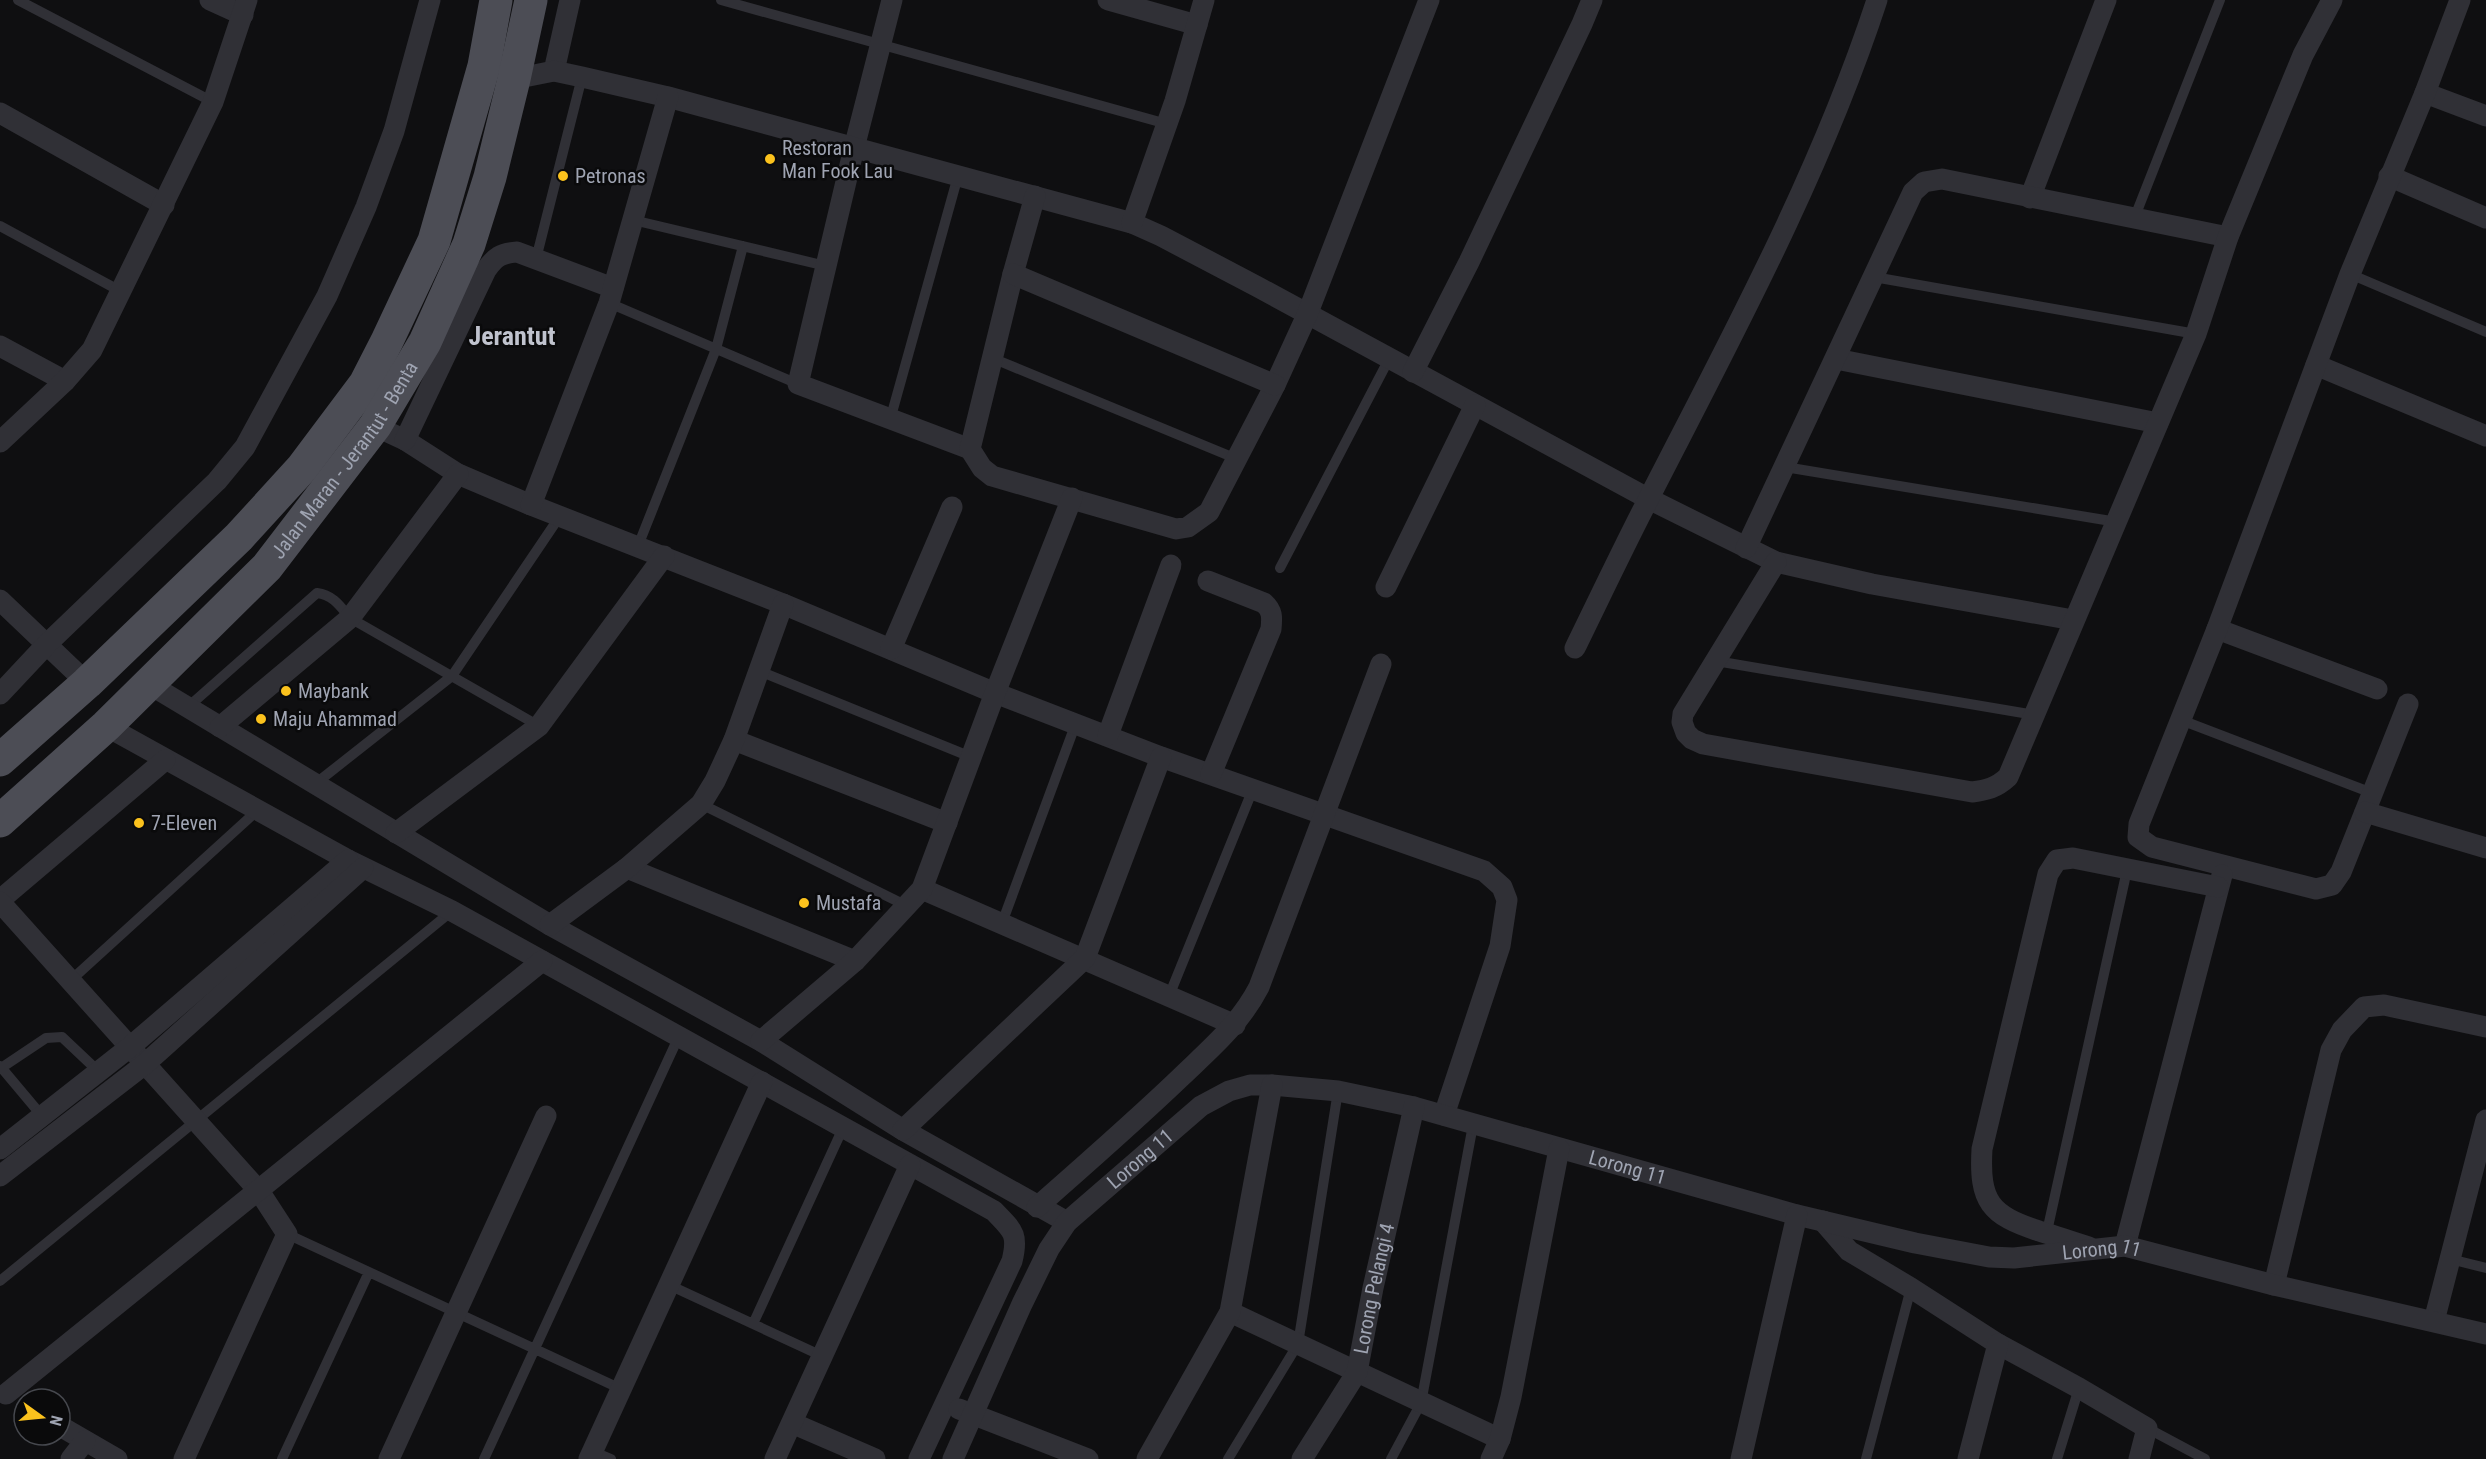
<svg xmlns="http://www.w3.org/2000/svg" width="2486" height="1459" font-family="'Roboto Condensed',sans-serif">
<style>
.lines{fill:none;stroke-linecap:round;stroke-linejoin:round}
.lane{stroke:#303036;stroke-width:10}
.street{stroke:#303036;stroke-width:21}
.primary{stroke:#4c4d55;stroke-width:33}
.poi-dot{fill:#fbc21d;stroke:#0a0a0b;stroke-width:2}
.labels{text-anchor:middle;dominant-baseline:central;stroke-width:5;stroke-linejoin:round;paint-order:stroke}
.poi-label{font-size:20px;fill:#9fa4b2;stroke:#0a0a0b;text-anchor:start}
.street-label{font-size:20px;fill:#9fa4b2;stroke:#0a0a0b}
.district-label{font-size:26px;font-weight:bold;fill:#c0c3ce;stroke:#0a0a0b}
</style>
<rect width="100%" height="100%" fill="#0f0f11"/>
<g class="lines">
<path class="lane" d="M 18,0 L 213,102
M 721,0 L 1167,124
M 2134,219 L 2220,0
M 633,220 L 826,266
M 0,226 L 122,292
M 536,259 L 582,77
M 2350,274 L 2486,332
M 1874,277 L 2196,334
M 609,303 L 798,384
M 992,358 L 1237,459
M 890,420 L 958,176
M 1785,467 L 2117,522
M 638,546 L 716,349 L 743,246
M 1280,568 L 1389,359
M 1716,661 L 2035,715
M 759,671 L 971,757
M 188,707 L 317,593 C 333,595 340,606 350,618 L 539,726
M 2181,720 L 2372,793
M 315,784 L 452,676 L 560,516
M 701,804 L 907,906
M 1002,923 L 1076,723
M 70,981 L 258,810
M 1169,996 L 1253,789
M 0,1066 L 42,1116
M 1,1068 L 46,1038 L 62,1037 L 98,1071
M 287,1234 L 621,1389
M 2046,1236 L 2127,870
M 2450,1259 L 2486,1268
M 0,1281 L 452,911
M 669,1285 L 822,1356
M 753,1324 L 843,1128
M 2147,1428 L 2205,1459
M 592,1451 L 611,1459
M 282,1459 L 369,1272
M 484,1459 L 679,1036
M 1228,1459 L 1298,1344 L 1338,1091
M 1391,1459 L 1421,1403 L 1473,1125
M 1866,1459 L 1911,1288
M 2057,1459 L 2079,1388"/>
<g class="street">
<path d="M 210,0 L 243,15"/>
<path d="M 892,0 L 854,148 L 798,384 L 970,449"/>
<path d="M 1108,0 L 1197,25"/>
<path d="M 554,71 L 570,0"/>
<path d="M 514,79 L 554,71 L 582,77 L 668,97 L 1132,223 L 1161,236 L 1258,287 L 1649,499 L 1776,562 L 1872,584 L 2073,620"/>
<path d="M 2425,93 L 2486,116"/>
<path d="M 0,113 L 164,205"/>
<path d="M 2389,176 L 2486,218"/>
<path d="M 1035,196 L 1013,274 L 970,449 L 982,468 L 992,476 L 1176,529 L 1188,527 L 1209,512 L 1275,385 L 1307,315 L 1429,0"/>
<path d="M 2030,198 L 2106,0"/>
<path d="M 1132,223 L 1175,101 L 1204,0"/>
<path d="M 1013,274 L 1275,385"/>
<path d="M 0,346 L 65,381"/>
<path d="M 1836,359 L 2158,423"/>
<path d="M 2316,365 L 2486,436"/>
<path d="M 1413,372 L 1469,262 L 1582,24 L 1592,0"/>
<path d="M 375,426 L 405,440 L 458,474 L 531,505 L 783,604 L 995,693 L 1161,757 L 1484,871 L 1502,887 L 1507,900 L 1500,946 L 1444,1115"/>
<path d="M 405,440 L 486,270 C 495,257 501,253 517,252 L 613,288"/>
<path d="M 0,442 L 65,381 L 92,350 L 213,102 L 247,0"/>
<path d="M 531,505 L 609,303 L 668,97"/>
<path d="M 1746,548 L 1913,192 L 1924,182 L 1942,179 L 2228,237"/>
<path d="M 1776,562 L 1683,714 L 1682,722 L 1686,733 L 1692,739 L 1703,744 L 1972,792 C 1987,790 1996,788 2008,777 L 2196,334 L 2228,237 L 2303,55 L 2332,0"/>
<path d="M 1208,581 L 1264,603 C 1273,611 1272,618 1271,629 L 1211,774"/>
<path d="M 1386,587 L 1475,405"/>
<path d="M 0,600 L 87,683"/>
<path d="M 2217,629 L 2377,689"/>
<path d="M 1575,648 C 1600,597 1624,546 1650,496 C 1733,334 1820,174 1877,0"/>
<path d="M 891,649 L 952,507"/>
<path d="M 149,684 L 550,925 L 761,1041 L 903,1130 L 1067,1222"/>
<path d="M 0,694 L 47,644 L 217,481 L 245,447 L 327,296 L 366,207 L 394,131 L 430,0"/>
<path d="M 2408,704 L 2341,872 L 2332,885 L 2316,889 L 2152,847 L 2138,837 L 2139,824 L 2217,629 L 2350,274 L 2425,93 L 2460,0"/>
<path d="M 106,726 L 348,860 L 452,911 L 994,1211 C 1012,1230 1019,1233 1012,1261 L 919,1459"/>
<path d="M 220,727 L 350,618 L 458,474"/>
<path d="M 1108,735 L 1171,565"/>
<path d="M 734,740 L 947,823"/>
<path d="M 2365,812 L 2486,848"/>
<path d="M 396,833 L 539,726 L 664,556"/>
<path d="M 627,868 L 855,961"/>
<path d="M 922,889 L 1235,1025"/>
<path d="M 0,900 L 165,760"/>
<path d="M 0,902 L 259,1191 L 287,1234 L 184,1459"/>
<path d="M 550,925 L 627,868 L 701,804 L 715,781 L 734,740 L 783,604"/>
<path d="M 761,1041 L 855,961 L 922,889 L 995,693 L 1072,498"/>
<path d="M 903,1130 L 1085,958 L 1161,757"/>
<path d="M 0,1149 L 130,1047 L 348,860"/>
<path d="M 0,1176 L 145,1064 L 363,868"/>
<path d="M 1037,1207 C 1086,1164 1134,1122 1181,1077 C 1210,1049 1240,1024 1259,987 L 1381,664"/>
<path d="M 1823,1221 L 1849,1251 L 1911,1288 L 1998,1344 L 2079,1388 L 2147,1428 L 2139,1459"/>
<path d="M 2125,1246 L 2222,875"/>
<path d="M 2089,1247 C 2072,1242 2056,1236 2039,1231 C 1990,1215 1979,1202 1982,1149 L 2048,874 L 2057,860 L 2073,858 L 2218,887"/>
<path d="M 2274,1285 L 2331,1050 L 2342,1030 L 2364,1007 L 2384,1005 L 2486,1027"/>
<path d="M 1230,1312 L 1500,1439"/>
<path d="M 2434,1321 L 2486,1120"/>
<path d="M 6,1394 L 542,961"/>
<path d="M 959,1409 L 1088,1459"/>
<path d="M 792,1423 L 875,1459"/>
<path d="M 60,1426 L 117,1459"/>
<path d="M 71,1459 L 85,1441"/>
<path d="M 389,1459 L 546,1116"/>
<path d="M 589,1459 L 762,1082"/>
<path d="M 775,1459 L 910,1165"/>
<path id="s1" d="M 953,1459 L 1022,1304 L 1049,1249 L 1067,1222 L 1201,1106 L 1229,1091 L 1250,1085 L 1272,1085 L 1338,1091 L 1414,1107 L 1797,1215 L 1915,1243 L 1989,1257 L 2014,1258 L 2125,1246 L 2274,1285 L 2486,1334"/>
<path d="M 1147,1459 L 1230,1312 L 1272,1085"/>
<path id="s2" d="M 1302,1459 L 1357,1372 L 1373,1288 L 1414,1107"/>
<path d="M 1491,1459 L 1500,1439 L 1511,1397 L 1559,1149"/>
<path d="M 1741,1459 L 1797,1215"/>
<path d="M 1968,1459 L 1998,1344"/>
</g>
<g class="primary">
<path d="M 0,760 L 87,683 L 239,537 L 302,468 L 365,384 L 387,341 L 434,241 L 484,66 L 496,0"/>
<path id="s3" d="M 0,821 L 106,726 L 267,567 L 375,426 L 425,342 L 469,244 L 490,177 L 514,79 L 531,0"/>
</g>
</g>
<g class="poi-dot">
<circle cx="770" cy="159" r="6"/>
<circle cx="563" cy="176" r="6"/>
<circle cx="286" cy="691" r="6"/>
<circle cx="261" cy="719" r="6"/>
<circle cx="139" cy="823" r="6"/>
<circle cx="804" cy="903" r="6"/>
</g>
<g class="labels">
<g class="poi-label">
<text x="782" y="148">Restoran<tspan x="782" dy="23">Man Fook Lau</tspan></text>
<text x="575" y="176">Petronas</text>
<text x="298" y="691">Maybank</text>
<text x="273" y="719">Maju Ahammad</text>
<text x="151" y="823">7-Eleven</text>
<text x="816" y="903">Mustafa</text>
</g>
<g class="street-label">
<text stroke="none"><textPath href="#s3" startOffset="501">Jalan Maran - Jerantut - Benta</textPath></text>
<text stroke="none"><textPath href="#s1" startOffset="360">Lorong 11</textPath></text>
<text stroke="none"><textPath href="#s1" startOffset="882">Lorong 11</textPath></text>
<text stroke="none"><textPath href="#s1" startOffset="1368">Lorong 11</textPath></text>
<text stroke="none"><textPath href="#s2" startOffset="188">Lorong Pelangi 4</textPath></text>
</g>
<g class="district-label">
<text x="512" y="336">Jerantut</text>
</g>
</g>
<g transform="translate(42 1417) rotate(105)"><circle r="28" fill="#0a0a0b" stroke="#46484e" stroke-width="1.5"/>
<path d="M0-4.5L10 22L0 15L-10 22Z" fill="#fbc21d"/>
<text y="-9" font-size="16" font-weight="bold" text-anchor="middle" fill="#9fa4b2">N</text>
</g>
</svg>
